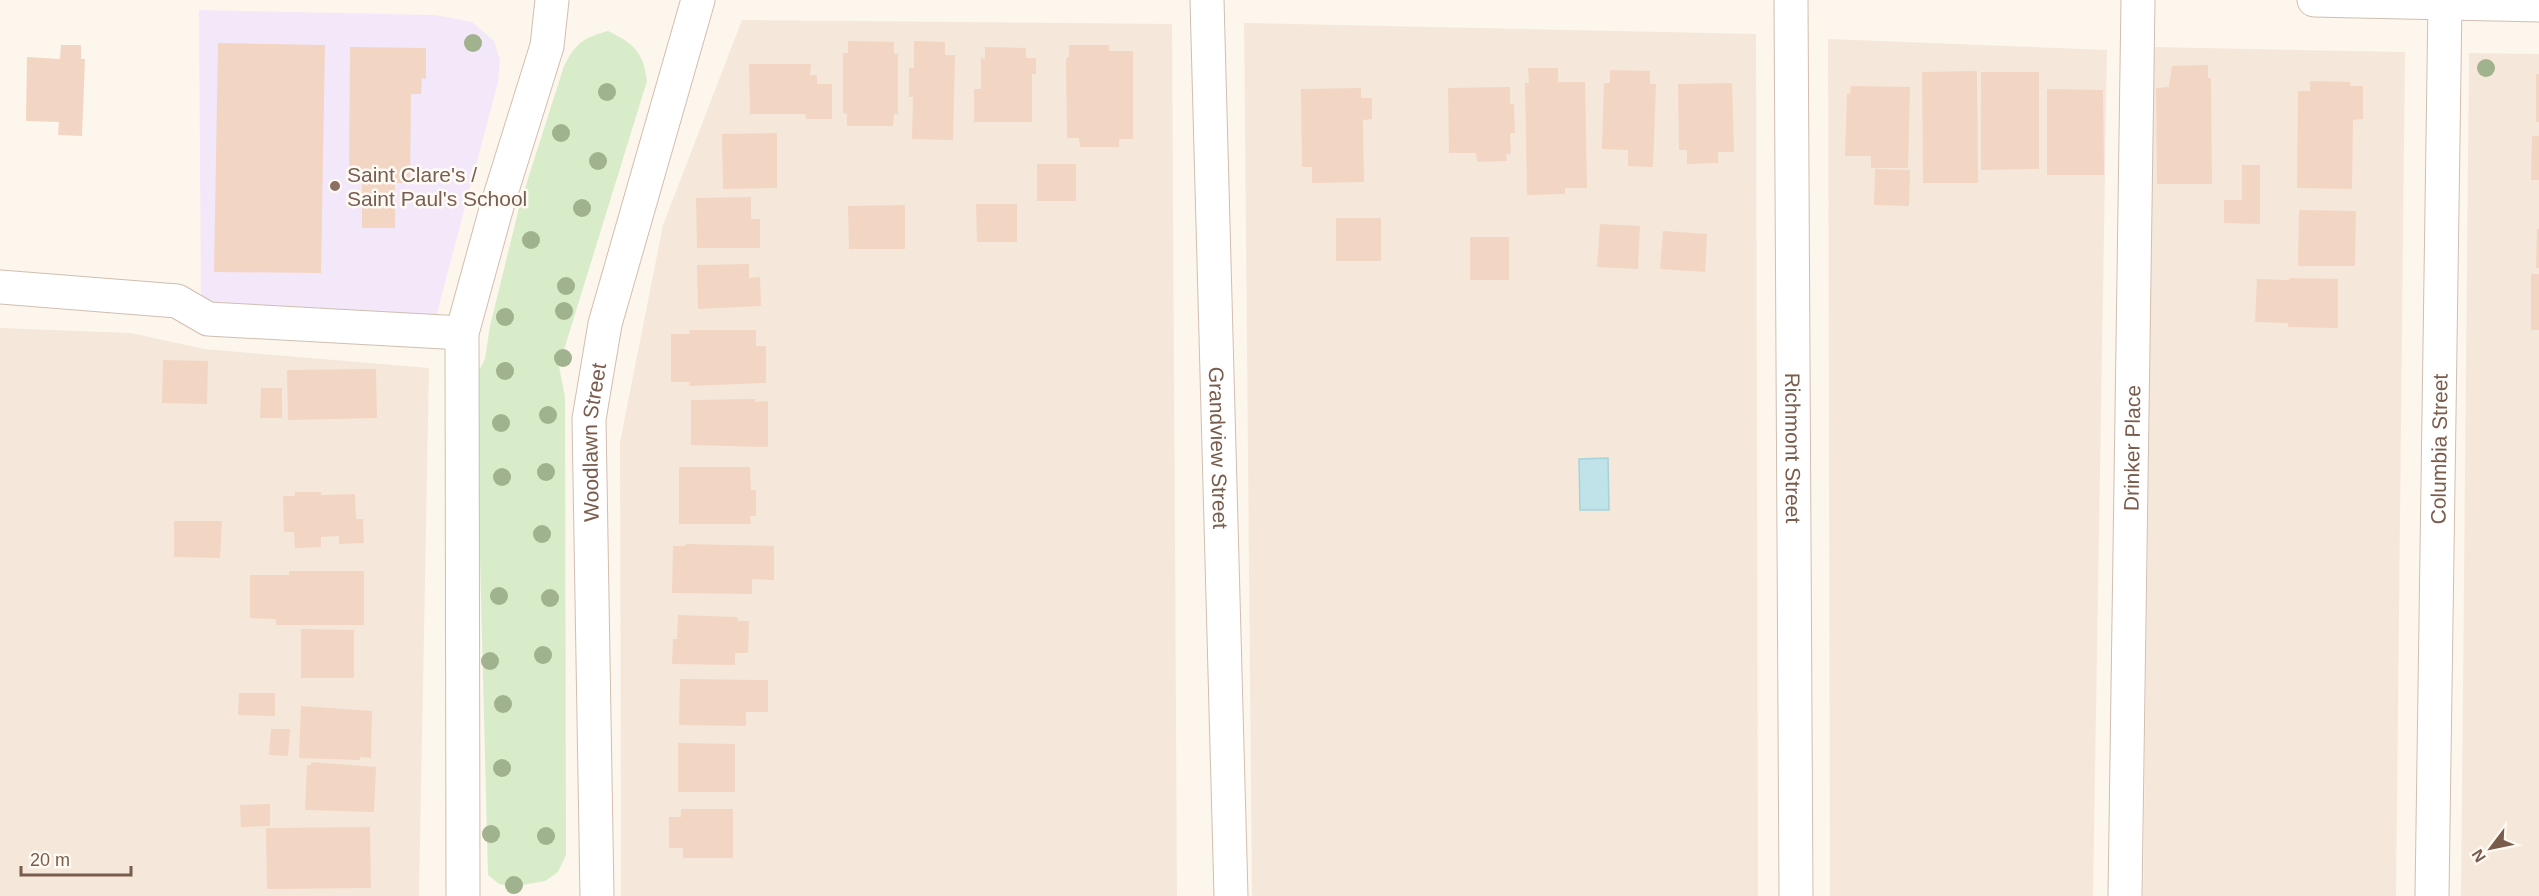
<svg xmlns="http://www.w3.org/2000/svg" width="2539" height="896" font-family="Arial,sans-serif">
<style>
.residential{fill:#f5e8da}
.education{fill:#f3e8fa}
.green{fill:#d8ecc9}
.water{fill:#bfe3e8;stroke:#a5d3da;stroke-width:1.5}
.building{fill:#f3d5c3}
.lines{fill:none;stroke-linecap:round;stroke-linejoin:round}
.minor-casing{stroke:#d1beb0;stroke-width:35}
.minor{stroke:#fff;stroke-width:33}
.tree{fill:#a0b28e}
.education-dot{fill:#8d6e63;stroke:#fffaf3;stroke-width:2}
.labels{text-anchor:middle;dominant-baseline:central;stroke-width:5;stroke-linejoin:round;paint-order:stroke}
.education-label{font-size:21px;fill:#785e54;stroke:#fffaf3;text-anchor:start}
.street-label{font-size:21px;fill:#7a5c4d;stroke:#fffaf3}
</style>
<rect width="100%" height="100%" fill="#fdf6ec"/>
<path class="residential" d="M 742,20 L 1172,24 L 1177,896 L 621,896 L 620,442 L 663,225 Z
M 1244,23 L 1756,34 L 1758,896 L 1252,896 Z
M 1828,39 L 2107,50 L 2093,896 L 1830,896 Z
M 2154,47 L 2405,52 L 2396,896 L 2143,896 Z
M 2469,53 L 2539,54 L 2539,896 L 2461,896 Z
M 0,328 L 131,333 L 204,349 L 429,368 L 419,896 L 0,896 Z"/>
<path class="education" d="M 199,10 L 436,15 L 472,22 L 494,41 L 500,60 L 498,82 L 436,317 L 201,306 Z"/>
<path class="green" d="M 608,31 C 634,44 643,51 647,81 L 559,366 L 565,397 L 566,855 L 558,872 L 545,881 L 511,887 L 499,884 L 488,875 L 479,519 L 478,372 L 485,359 L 490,326 L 520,204 L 564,66 C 576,43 583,38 608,31 Z"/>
<path class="water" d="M 1608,458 L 1609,510 L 1580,510 L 1579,459 Z"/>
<path class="building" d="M 848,41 L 894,42 L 894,54 L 898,54 L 898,114 L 894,114 L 893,126 L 847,126 L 847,114 L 843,113 L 843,53 L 848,53 Z
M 914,41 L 945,42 L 945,55 L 955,55 L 953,140 L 912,139 L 913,97 L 909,97 L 909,68 L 914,68 Z
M 218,43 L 325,45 L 321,273 L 214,272 Z
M 61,45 L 81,45 L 81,59 L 85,59 L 82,136 L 58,135 L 59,122 L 26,121 L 27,57 L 60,59 Z
M 1069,45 L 1109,45 L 1109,51 L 1133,51 L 1133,139 L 1119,139 L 1119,147 L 1080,147 L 1079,138 L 1067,138 L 1066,58 L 1069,57 Z
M 350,47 L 426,48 L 426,79 L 422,78 L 421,94 L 411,94 L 410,183 L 395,183 L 395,228 L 362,228 L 362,181 L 349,181 Z
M 985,47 L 1026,48 L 1026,58 L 1036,58 L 1036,74 L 1032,74 L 1032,122 L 974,122 L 974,89 L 981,89 L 981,58 L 985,59 Z
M 749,64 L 811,64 L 810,75 L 817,75 L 817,84 L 832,84 L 832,119 L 806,119 L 805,114 L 750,114 Z
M 2208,65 L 2208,78 L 2211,78 L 2212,184 L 2157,184 L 2156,88 L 2169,87 L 2172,66 Z
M 1528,68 L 1558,68 L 1558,82 L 1585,82 L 1587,188 L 1565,188 L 1565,194 L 1527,195 L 1525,83 L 1529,83 Z
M 1610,70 L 1650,71 L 1650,84 L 1656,84 L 1653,167 L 1628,166 L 1628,150 L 1602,149 L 1604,83 L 1610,83 Z
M 1977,71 L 1978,183 L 1923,183 L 1922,72 Z
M 1981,72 L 2039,72 L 2039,169 L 1981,170 Z
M 2536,74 L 2539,74 L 2539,122 L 2536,122 Z
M 2310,81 L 2350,82 L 2350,86 L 2363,86 L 2363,119 L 2353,120 L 2352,189 L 2297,188 L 2298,91 L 2310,91 Z
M 1732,83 L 1734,152 L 1718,152 L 1718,163 L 1687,164 L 1687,150 L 1679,150 L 1678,84 Z
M 1851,86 L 1910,87 L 1908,168 L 1871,168 L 1871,156 L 1845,156 L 1847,94 L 1850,94 Z
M 1510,87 L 1510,104 L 1514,104 L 1515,133 L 1510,133 L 1511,154 L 1506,154 L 1507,161 L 1477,162 L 1476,153 L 1449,153 L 1448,88 Z
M 1361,88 L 1361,98 L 1372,98 L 1372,119 L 1363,120 L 1364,182 L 1312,183 L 1312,167 L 1302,167 L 1301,89 Z
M 2047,89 L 2103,90 L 2104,175 L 2047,175 Z
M 777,133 L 777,188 L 723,189 L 722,134 Z
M 2532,136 L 2539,136 L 2539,180 L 2531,180 Z
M 1037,164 L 1076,164 L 1076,201 L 1037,201 Z
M 2242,165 L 2260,165 L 2260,224 L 2224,223 L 2224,200 L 2242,200 Z
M 1875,169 L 1910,170 L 1909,206 L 1874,205 Z
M 751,197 L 751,219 L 760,219 L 760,248 L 697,248 L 696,198 Z
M 976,204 L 1017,204 L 1017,242 L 977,242 Z
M 905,205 L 905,249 L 849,249 L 848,206 Z
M 2299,210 L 2356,211 L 2355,266 L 2298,266 Z
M 1336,218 L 1381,218 L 1381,261 L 1336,261 Z
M 1600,224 L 1640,226 L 1638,269 L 1597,267 Z
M 2537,229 L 2539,229 L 2539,268 L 2536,268 Z
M 1663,231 L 1707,234 L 1705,272 L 1660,269 Z
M 1470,237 L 1509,237 L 1509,280 L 1470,280 Z
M 749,264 L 749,278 L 760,277 L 761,306 L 698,309 L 697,265 Z
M 2531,274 L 2539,274 L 2539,330 L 2531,330 Z
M 2290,278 L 2338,279 L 2338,328 L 2288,327 L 2288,323 L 2255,322 L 2257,279 L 2289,280 Z
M 689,330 L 756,330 L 756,346 L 766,346 L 766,383 L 689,386 L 690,382 L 671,382 L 671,334 L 690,334 Z
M 163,360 L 208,361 L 207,404 L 162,403 Z
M 376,369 L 377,418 L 288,420 L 287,370 Z
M 261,388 L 282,388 L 282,418 L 260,418 Z
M 755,399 L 755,402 L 768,401 L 768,447 L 691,445 L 691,400 Z
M 679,467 L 750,467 L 751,490 L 756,490 L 756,516 L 750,516 L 751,524 L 679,524 Z
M 295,492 L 321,492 L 321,495 L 355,494 L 356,519 L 363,519 L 364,543 L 339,544 L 339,536 L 321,537 L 321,547 L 295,548 L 294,532 L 284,532 L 283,496 L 295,496 Z
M 174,521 L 222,521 L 220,558 L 174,557 Z
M 686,544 L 774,546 L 774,580 L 752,579 L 752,594 L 672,593 L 673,546 L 685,546 Z
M 289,571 L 364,571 L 364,625 L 276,625 L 276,619 L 250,618 L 250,575 L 289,575 Z
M 678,615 L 737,617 L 738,621 L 749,621 L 748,653 L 735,653 L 735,665 L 672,664 L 673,639 L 677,639 Z
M 301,629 L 354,630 L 354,678 L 301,678 Z
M 680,679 L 768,680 L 768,712 L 746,712 L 746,726 L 679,725 Z
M 239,693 L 275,693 L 275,716 L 238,715 Z
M 301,706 L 372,711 L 371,758 L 360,757 L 360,760 L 299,758 Z
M 271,729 L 290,729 L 288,756 L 269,755 Z
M 678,743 L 735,744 L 735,792 L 678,792 Z
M 311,762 L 376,767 L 374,812 L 305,810 L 307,765 L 311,765 Z
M 270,804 L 270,826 L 241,827 L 240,805 Z
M 681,809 L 733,809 L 733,858 L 683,858 L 683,848 L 669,848 L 669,817 L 681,817 Z
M 370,827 L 371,888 L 267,889 L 266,828 Z"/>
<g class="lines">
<g class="minor-casing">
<g id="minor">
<path id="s1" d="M 1207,0 L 1231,896"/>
<path id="s2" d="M 1791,0 L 1796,896"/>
<path d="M 2314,0 L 2539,5"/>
<path d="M 0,287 L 177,301 L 208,319 L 462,333"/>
<path d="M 463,896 L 462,333 L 497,206 L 547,46 L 552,0"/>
<path id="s3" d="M 597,896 L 589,419 L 605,324 L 698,0"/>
<path id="s4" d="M 2125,896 L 2138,0"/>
<path id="s5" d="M 2432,896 L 2445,2"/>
</g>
</g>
<use href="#minor" class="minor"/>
</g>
<g class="tree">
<circle cx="473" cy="43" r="9"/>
<circle cx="2486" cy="68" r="9"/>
<circle cx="607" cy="92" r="9"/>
<circle cx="561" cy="133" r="9"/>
<circle cx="598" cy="161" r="9"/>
<circle cx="582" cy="208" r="9"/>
<circle cx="531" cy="240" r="9"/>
<circle cx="566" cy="286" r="9"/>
<circle cx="564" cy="311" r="9"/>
<circle cx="505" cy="317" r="9"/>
<circle cx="563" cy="358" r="9"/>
<circle cx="505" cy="371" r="9"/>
<circle cx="548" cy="415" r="9"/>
<circle cx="501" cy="423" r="9"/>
<circle cx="546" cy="472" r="9"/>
<circle cx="502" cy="477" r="9"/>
<circle cx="542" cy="534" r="9"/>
<circle cx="499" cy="596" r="9"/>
<circle cx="550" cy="598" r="9"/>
<circle cx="543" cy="655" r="9"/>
<circle cx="490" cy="661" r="9"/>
<circle cx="503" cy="704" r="9"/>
<circle cx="502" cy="768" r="9"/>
<circle cx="491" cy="834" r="9"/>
<circle cx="546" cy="836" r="9"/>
<circle cx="514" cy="885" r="9"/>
</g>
<circle class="education-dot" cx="335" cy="186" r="6"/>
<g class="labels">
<g class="education-label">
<text x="347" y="174">Saint Clare's /<tspan x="347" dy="24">Saint Paul's School</tspan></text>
</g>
<g class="street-label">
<text stroke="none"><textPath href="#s3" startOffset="454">Woodlawn Street</textPath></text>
<text stroke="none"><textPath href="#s1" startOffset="448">Grandview Street</textPath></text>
<text stroke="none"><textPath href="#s2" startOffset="448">Richmont Street</textPath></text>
<text stroke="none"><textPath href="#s4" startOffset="448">Drinker Place</textPath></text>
<text stroke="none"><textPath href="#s5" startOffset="447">Columbia Street</textPath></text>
</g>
</g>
<g transform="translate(2491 848) rotate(238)" stroke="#fffaf3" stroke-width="4.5" paint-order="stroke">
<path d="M0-4.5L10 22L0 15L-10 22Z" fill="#7a5c4d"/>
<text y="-9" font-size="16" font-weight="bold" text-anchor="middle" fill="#7a5c4d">N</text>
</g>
<path d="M21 866v9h110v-9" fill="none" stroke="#7a5c4d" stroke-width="3"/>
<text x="30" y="866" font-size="18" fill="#7a5c4d" stroke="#fffaf3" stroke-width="4.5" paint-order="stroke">20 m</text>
</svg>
